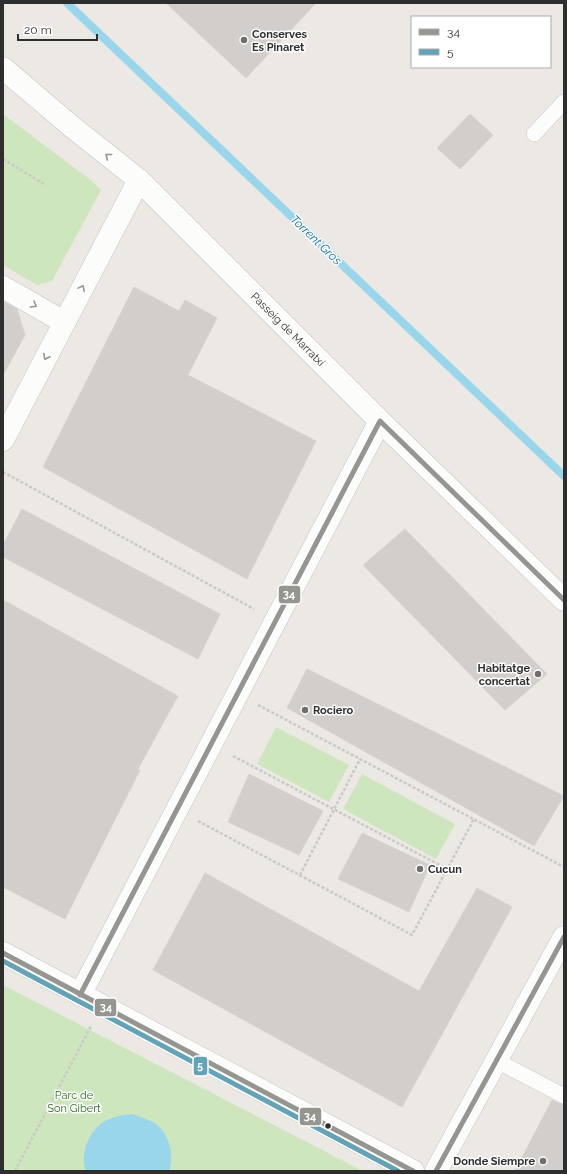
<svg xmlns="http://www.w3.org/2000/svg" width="567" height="1174" font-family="Raleway,sans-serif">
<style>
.green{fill:#cee6be}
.water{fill:#99d6ec}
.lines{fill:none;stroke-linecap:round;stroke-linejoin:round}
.stream{stroke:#99d6ec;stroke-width:8}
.building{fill:#d1cecb;stroke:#d7d4d0}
.service-casing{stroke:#c5c4c5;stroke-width:16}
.minor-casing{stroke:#c5c4c5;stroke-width:23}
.path{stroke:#c9c9c8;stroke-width:2.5;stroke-dasharray:3 2;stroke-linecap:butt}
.service{stroke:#fcfcfb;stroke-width:15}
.minor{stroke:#fcfcfb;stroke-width:22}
.bus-1-casing{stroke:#fff;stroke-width:8}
.bus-2-casing{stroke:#fff;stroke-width:8}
.bus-1{stroke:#969691;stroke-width:5}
.bus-2{stroke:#64a3b6;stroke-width:5}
.oneway{stroke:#959594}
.poi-dot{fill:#706f6e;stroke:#fff;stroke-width:1.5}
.bus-dot{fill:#2e2e2e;stroke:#fff;stroke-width:1.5}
.labels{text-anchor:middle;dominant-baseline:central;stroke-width:3;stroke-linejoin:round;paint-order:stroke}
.poi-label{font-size:11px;font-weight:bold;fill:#2e2e2e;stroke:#fff;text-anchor:start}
.street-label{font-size:11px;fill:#2e2e2e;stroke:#fff}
.park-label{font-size:11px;fill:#2c6e1b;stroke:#fff}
.water-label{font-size:12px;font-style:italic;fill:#0d6fa3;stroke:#fff}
.line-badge{stroke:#fff;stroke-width:1.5}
.badge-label{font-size:11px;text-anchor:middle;font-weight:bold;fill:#fff}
</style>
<rect width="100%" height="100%" fill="#ece8e4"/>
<path class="green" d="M 3,114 L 92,181 L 101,190 L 52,281 L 37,285 L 3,265 Z
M 276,727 L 349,765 L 329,802 L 257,764 Z
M 362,774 L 455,824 L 436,859 L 343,809 Z
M 3,985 L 363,1171 L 3,1171 Z"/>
<path class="water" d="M 132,1114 C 141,1117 148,1119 156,1124 C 169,1134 175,1156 169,1171 L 86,1171 C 79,1153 90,1128 107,1120 C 116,1116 123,1115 132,1114 Z"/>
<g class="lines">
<path class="stream" d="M 67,3 L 564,476"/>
</g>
<path class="building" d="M 166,3 L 316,3 L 246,78 Z
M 470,114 L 493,135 L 460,169 L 437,148 Z
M 134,287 L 179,311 L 185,300 L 217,318 L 188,375 L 316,441 L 247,579 L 43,467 Z
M 3,301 L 17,309 L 25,335 L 3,375 Z
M 22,509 L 220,614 L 198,659 L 3,557 L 3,545 Z
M 405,529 L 547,674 L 505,710 L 363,565 Z
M 3,600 L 178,696 L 138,769 L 140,770 L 65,919 L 3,887 Z
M 307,669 L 564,796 L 534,846 L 287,708 Z
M 249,774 L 323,811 L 299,855 L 228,822 Z
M 362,833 L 430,865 L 409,912 L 338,879 Z
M 205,873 L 419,991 L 477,888 L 512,907 L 402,1107 L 153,970 Z
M 552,1100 L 564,1105 L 564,1171 L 515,1171 Z"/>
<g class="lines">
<g class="service-casing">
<path id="service" d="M 534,134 L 564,102
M 497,1061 L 564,1096"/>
</g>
<g class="minor-casing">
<g id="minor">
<path id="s1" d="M 3,68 L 71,126 L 139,180 L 380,421 L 564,600"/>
<path d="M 3,287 L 64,322"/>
<path d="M 3,440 L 139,180"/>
<path d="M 3,953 L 413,1171"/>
<path d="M 80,995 L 380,421"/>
<path d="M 436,1171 L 564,937"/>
</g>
</g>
<path class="path" d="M 3,159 L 44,184
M 3,472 L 254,609
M 258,705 L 564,867
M 233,756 L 447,869
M 198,821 L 412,935 L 474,819
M 300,875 L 360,759
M 15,1171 L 91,1026"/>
<use href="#service" class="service"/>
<use href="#minor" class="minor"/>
<g class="bus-1-casing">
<path id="bus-1" d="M 3,953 L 413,1171
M 80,995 L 380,421 L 564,600
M 436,1171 L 564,937"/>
</g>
<g class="bus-2-casing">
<path id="bus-2" d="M 3,961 L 398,1171"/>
</g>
<use href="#bus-1" class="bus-1"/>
<use href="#bus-2" class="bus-2"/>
</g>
<defs><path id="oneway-chevron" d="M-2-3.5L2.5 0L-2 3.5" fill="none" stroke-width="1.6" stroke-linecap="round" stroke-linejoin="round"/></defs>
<g class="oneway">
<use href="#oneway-chevron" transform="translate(108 156) rotate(-142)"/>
<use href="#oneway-chevron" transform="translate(82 288) rotate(-62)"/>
<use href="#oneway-chevron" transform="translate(34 305) rotate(30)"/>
<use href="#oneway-chevron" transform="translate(46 357) rotate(117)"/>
</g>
<g class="poi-dot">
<circle cx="244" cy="40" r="4"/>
<circle cx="538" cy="674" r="4"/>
<circle cx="305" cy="710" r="4"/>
<circle cx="420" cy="869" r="4"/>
<circle cx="543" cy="1161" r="4"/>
</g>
<circle class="bus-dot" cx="328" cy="1126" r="3.5"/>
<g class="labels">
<g class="poi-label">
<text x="252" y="34">Conserves<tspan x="252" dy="13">Es Pinaret</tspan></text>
<text x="530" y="668" text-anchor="end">Habitatge<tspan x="530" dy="13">concertat</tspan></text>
<text x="313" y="710">Rociero</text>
<text x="428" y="869">Cucun</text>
<text x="535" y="1161" text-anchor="end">Donde Siempre</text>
</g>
<g class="street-label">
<text stroke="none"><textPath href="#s1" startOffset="387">Passeig de Marratxí</textPath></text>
</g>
<g class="park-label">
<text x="74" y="1095">Parc de<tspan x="74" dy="13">Son Gibert</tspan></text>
</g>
<g class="water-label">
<text transform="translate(316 240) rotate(44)">Torrent Gros</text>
</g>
</g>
<g class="line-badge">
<rect x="278" y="585" width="23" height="19" rx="4" fill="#969691"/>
<rect x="94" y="998" width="23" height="19" rx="4" fill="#969691"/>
<rect x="193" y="1056" width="15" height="20" rx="4" fill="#64a3b6"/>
<rect x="299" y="1107" width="23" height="19" rx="4" fill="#969691"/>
</g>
<g class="badge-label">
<text x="289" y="598">34</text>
<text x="106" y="1011">34</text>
<text x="200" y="1070">5</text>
<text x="310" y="1120">34</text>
</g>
<rect width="567" height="1174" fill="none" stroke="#2e2e2e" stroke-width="8"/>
<rect x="411" y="16" width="140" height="52" fill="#ffffff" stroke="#ababab"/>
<rect x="419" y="29" width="20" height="6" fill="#969691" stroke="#ababab"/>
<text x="447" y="36" font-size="12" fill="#2e2e2e">34</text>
<rect x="419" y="49" width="20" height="6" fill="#64a3b6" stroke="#ababab"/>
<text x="447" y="56" font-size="12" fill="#2e2e2e">5</text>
<path d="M18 34v6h79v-6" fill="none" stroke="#2e2e2e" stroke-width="2"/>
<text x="24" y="34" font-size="12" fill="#2e2e2e" stroke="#ffffff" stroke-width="3" paint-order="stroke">20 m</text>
</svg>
